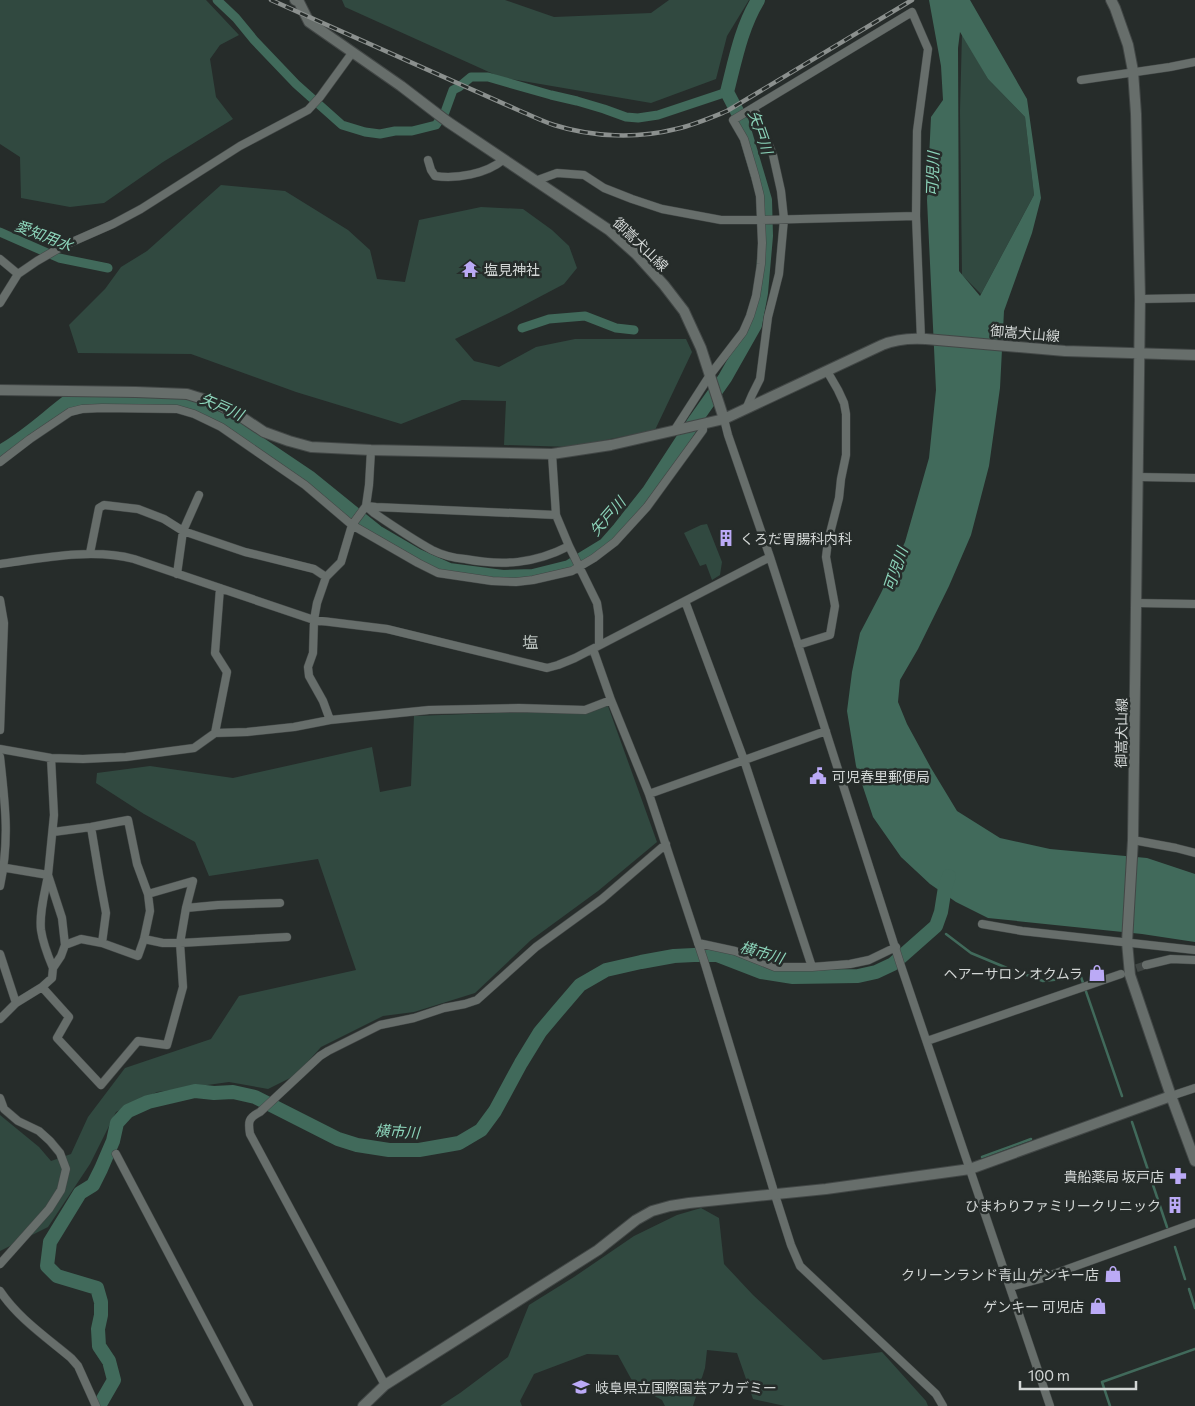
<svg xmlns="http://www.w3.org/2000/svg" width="1195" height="1406" font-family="Commissioner,'Noto Sans JP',sans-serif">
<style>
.green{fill:#314940}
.water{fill:#416a5b;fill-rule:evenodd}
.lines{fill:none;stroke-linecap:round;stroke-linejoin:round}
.stream{stroke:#416a5b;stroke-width:2.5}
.canal{stroke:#416a5b;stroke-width:9}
.river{stroke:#416a5b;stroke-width:14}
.street-tunnel{stroke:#404644;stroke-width:8;stroke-dasharray:8 4;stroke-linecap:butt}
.street-casing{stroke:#424746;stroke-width:9}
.secondary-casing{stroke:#424746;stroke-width:12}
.street{stroke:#676e6b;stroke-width:8}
.secondary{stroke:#676e6b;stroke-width:10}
.rail-casing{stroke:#8b908e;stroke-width:4.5}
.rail{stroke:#262c2a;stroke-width:2.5;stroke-dasharray:8;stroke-linecap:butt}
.labels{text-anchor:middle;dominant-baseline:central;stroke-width:5;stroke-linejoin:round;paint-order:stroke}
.street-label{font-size:14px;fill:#d3d7d6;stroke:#262c2a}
.poi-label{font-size:14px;fill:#d3d7d6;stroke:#262c2a;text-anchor:end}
.water-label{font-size:15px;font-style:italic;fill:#8cd4ba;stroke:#262c2a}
.quarter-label{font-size:16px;fill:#b9c1bd;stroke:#262c2a}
</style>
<rect width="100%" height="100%" fill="#262c2a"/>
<path class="green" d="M 0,0 L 206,0 L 239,35 L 220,45 L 210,59 L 216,97 L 233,119 L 163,162 L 104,203 L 70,207 L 21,198 L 20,157 L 0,144 Z
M 342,0 L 505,0 L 554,17 L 651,13 L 669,0 L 749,0 L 727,36 L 716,79 L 651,103 L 500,77 L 345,7 Z
M 962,33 L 988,79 L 1025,117 L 1034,195 L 981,294 L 962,275 L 960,111 Z
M 221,185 L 285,191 L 348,230 L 370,250 L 377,279 L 405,282 L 419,220 L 481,207 L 523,209 L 552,230 L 569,246 L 577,268 L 564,284 L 509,313 L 455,339 L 474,361 L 499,367 L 536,347 L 575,339 L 686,339 L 692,352 L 655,430 L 571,447 L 504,445 L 506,401 L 462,400 L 401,424 L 296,392 L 191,354 L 78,353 L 69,325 L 105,289 L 121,267 L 147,251 Z
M 707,524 L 722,562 L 720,575 L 712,580 L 706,564 L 700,566 L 684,533 L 701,525 Z
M 608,706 L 657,842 L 598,891 L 531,940 L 475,993 L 414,1012 L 383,1016 L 321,1047 L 296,1075 L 268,1089 L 229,1082 L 157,1092 L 116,1112 L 90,1164 L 48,1227 L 0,1251 L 0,1115 L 39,1147 L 51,1161 L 71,1154 L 88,1117 L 125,1068 L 211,1039 L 239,996 L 356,970 L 318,859 L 209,876 L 195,842 L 144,814 L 96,783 L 97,773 L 150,766 L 233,778 L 372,747 L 380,792 L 411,786 L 414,716 L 584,710 Z
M 701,1208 L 719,1218 L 724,1264 L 753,1295 L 823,1360 L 882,1352 L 926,1401 L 928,1406 L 785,1406 L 753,1399 L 737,1353 L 707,1350 L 705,1368 L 693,1406 L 665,1406 L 662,1400 L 635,1386 L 618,1355 L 587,1354 L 534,1374 L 520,1401 L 522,1406 L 440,1406 L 460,1393 L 508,1357 L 529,1305 L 574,1277 L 634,1236 L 677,1215 Z"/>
<path class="water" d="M 929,0 L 970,0 L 1027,99 L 1041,198 L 1032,233 L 1004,311 L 1000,388 L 989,466 L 971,535 L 949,586 L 918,649 L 900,680 L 898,702 L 907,724 L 931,768 L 957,811 L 1000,838 L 1050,849 L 1147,858 L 1195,874 L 1195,942 L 1142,934 L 988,918 L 956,902 L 930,884 L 901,857 L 873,817 L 856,766 L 847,711 L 852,672 L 860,633 L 881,593 L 905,542 L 929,458 L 936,390 L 927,200 L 931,117 L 943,100 L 941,66 ZM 960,32 L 988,79 L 1025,117 L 1034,195 L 980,296 L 959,271 L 958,48 Z"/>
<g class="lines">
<path class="stream" d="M 936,926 L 940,928
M 946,934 L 971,953 L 1007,968 L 1043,981 L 1081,977 L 1122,1096
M 1132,1122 L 1167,1227
M 982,1157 L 1031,1139
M 1175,1247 L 1185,1279
M 1189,1289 L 1195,1308
M 1110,1406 L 1102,1382 L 1195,1349"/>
<path class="canal" d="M 217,0 L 236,18 L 254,40 L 296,84 L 342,125 L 365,132 L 380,134 L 395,131 L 412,131 L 436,125 L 445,112 L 453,90 L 459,87 L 471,77 L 488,77 L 551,95 L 577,101 L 604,109 L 626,117 L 638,118 L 658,115 L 727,92
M 0,232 L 59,258 L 108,268
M 522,328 L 549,319 L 585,316 L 616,328 L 634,330"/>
<path class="river" d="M 0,452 C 26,438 47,417 70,400 L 113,403 L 171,402 L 193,408 L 232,425 L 309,477 L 377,532 L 418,556 L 449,570 L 503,577 L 533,576 L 569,567 L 605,545 L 619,529 L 649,491 L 694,422 L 725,378 L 755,325 L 761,293 L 766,236 L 765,200 L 741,119 L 727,92 C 735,61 741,28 758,0
M 99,1406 L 114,1380 L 109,1361 L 99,1346 L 98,1329 L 101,1315 L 101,1302 L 97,1288 L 57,1276 L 47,1266 L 50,1242 L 80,1193 L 93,1185 L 101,1169 L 113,1141 L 117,1123 L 128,1111 L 148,1102 L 195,1091 L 214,1093 L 233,1092 L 255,1097 L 338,1139 L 357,1145 L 389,1150 L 419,1150 L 459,1143 L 481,1130 L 495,1111 L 521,1063 L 540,1032 L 556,1013 L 580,985 L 606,970 L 641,962 L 674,956 L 694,955 L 717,955 L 761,972 L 793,977 L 858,976 L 876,972 L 893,964 L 936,926 L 941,912 L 945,887 L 949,876"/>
<path class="street-tunnel" d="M 1125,972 L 1146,965"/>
<g class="street-casing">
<path id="street" d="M 1081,80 L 1170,67 L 1195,62
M 428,160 L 431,170 L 435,176 C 457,179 486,174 503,160
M 535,181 L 557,173 L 584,175 L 604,188 L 632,199 L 662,209 L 721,220 L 761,220 L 916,216
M 0,259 L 18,274
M 1140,299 L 1195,298
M 0,303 L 18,274 L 37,261 L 63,246 L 113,224 L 141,209 L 240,146 L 308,110 L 320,97 L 352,53
M 746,409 L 752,395 L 760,379 L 768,317 L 779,274 L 784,219 L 781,191 L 773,155 L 754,108
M 724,419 L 728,435 L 770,557 L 900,963 L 1050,1406
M 674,431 L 710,375 L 743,332 L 750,316 L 756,296 L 761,264 L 762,243 L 760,196 L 755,176 L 744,139 L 733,120 L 912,12 L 928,49 L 917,131 L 916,216 L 921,339
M 552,454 L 556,515 L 569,546 L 597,603 L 599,616 L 599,645
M 0,462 L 30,439 L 70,412 L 82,409 L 102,408 L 177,409 L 194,414 L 221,427 L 305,485 L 352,525 L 418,563 L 438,573 L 492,581 L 516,582 L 533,580 L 572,571 L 594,558 L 615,542 L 647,507 L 703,430 L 703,424
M 1138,477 L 1195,478
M 366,506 L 374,513 C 393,526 412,539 432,550 C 442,555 454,558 465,559 C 503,566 534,564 569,546
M 366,506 L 376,507 L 556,515
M 90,553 L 99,508 L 104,505 L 138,509 L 164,519 L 183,531 L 245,552 L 314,569 L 326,577
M 0,564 C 43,558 92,548 134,559 L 314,620 L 387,629 L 547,668 L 558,665 L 575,658 L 770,557
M 177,574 L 183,531 L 199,495
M 0,600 L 4,623 L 0,730
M 685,601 L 744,760 L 812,967
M 1136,603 L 1195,604
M 798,645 L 830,635 L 835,606 L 826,557 L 828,541 L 839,498 L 841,479 L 846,455 L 846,414 L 844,403 L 838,390 L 827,371
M 593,649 L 611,700 L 649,794 L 705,964 L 775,1195 L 791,1245 L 800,1266 L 936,1394 L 943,1406
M 330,720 L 323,701 L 309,676 L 308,667 L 313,653 L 314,620 L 317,603 L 326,577 L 341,562 L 352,525 L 366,506 L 369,485 L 371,450
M 215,733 L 227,672 L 215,653 L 220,588
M 0,749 L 51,758 L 83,759 L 126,757 L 194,748 L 215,733 L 247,732 L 294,727 L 330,720 L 429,710 L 519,708 L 585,710 L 611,700
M 0,757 C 5,803 10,839 0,886
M 51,758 L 54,815 L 48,875 L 62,918 L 65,945
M 649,794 L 826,731
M 91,827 L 99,875 L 106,913 L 102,943
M 1133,840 L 1176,848 L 1195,853
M 0,867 L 48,875 C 45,893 39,912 41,930 C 43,944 48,956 53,968
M 186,908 L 218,905 L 280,903
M 982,924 L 1022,931 L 1195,950
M 144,939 L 163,943 L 180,943 L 287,937
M 698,943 L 735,951 L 775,967 L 812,967 L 850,964 L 869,960 L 896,947
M 0,954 L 16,1003
M 1146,965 L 1171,959 L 1195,960
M 42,987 L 69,1017 L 57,1038 L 101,1085 L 138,1041 L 167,1045 L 183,987 L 180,943 L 186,908 L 193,881 L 148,894
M 0,1019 L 16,1003 L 42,987 L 52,978 L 53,968 L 61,956 L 65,945 L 81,939 L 102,943 L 138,956 L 144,939 L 150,911 L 148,894 L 137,864 L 128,820 L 91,827 L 53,832
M 927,1041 L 1121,974
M 1171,1096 L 1195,1088
M 0,1098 L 4,1109 L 18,1121 L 39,1131 L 50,1141 L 60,1153 L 66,1169 L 61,1190 L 49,1209 L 0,1264
M 116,1154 L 249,1406
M 1010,1287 L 1040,1279 L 1195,1223
M 0,1291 C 18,1318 46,1337 71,1358 L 78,1366 L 96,1406
M 385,1385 L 250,1134 C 248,1122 248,1118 260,1112 L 320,1056 L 328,1051 L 380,1025 L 414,1018 L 444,1008 L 465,1004 L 477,1000 L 536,947 L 602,899 L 666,844"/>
</g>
<g class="secondary-casing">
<path id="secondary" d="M 295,0 L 299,2 L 309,22 L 401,86 L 448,122 L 609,230 L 636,254 L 664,285 L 684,311 L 701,348 L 724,419
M 1111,0 L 1115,8 L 1128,45 L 1133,71 L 1136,114 L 1140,299 L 1133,840 L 1127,942 L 1130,975 L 1171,1096 L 1195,1161
M 0,390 L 136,392 L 187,394 L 216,403 L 240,416 L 264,432 L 289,441 L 311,447 L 371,450 L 552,454 L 611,445 L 724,419 L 882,345 C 896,339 910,338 926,339 L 1065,351 L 1195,355
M 363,1406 L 385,1385 L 598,1250 L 636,1220 L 652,1211 L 670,1206 L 689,1203 L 826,1189 L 970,1169 L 1171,1096"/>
</g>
<use href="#street" class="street"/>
<use href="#secondary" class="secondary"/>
<g class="rail-casing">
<path id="rail" d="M 271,0 L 518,110 C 530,115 542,121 554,125 C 592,137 637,139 676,129 C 694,125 710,118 727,111 L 912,0"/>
</g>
<use href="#rail" class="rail"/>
</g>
<defs>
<g id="temple-bare" transform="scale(1.35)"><path d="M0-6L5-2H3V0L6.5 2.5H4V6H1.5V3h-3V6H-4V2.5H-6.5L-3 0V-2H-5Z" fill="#bbaaf6" stroke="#262c2a" stroke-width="2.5" paint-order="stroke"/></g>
<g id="building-bare" transform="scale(1.35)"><path d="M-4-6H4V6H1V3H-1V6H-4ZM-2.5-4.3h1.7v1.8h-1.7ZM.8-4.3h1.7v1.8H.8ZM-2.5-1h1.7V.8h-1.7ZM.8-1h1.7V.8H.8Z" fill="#bbaaf6" stroke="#262c2a" stroke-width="2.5" paint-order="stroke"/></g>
<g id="civic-bare" transform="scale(1.35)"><path d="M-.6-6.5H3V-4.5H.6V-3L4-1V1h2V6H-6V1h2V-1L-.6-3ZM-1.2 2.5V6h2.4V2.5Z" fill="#bbaaf6" stroke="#262c2a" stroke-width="2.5" paint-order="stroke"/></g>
<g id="shop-bare" transform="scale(1.35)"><path d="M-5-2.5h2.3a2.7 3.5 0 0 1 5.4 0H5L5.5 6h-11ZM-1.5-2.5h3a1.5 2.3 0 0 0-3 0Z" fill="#bbaaf6" stroke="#262c2a" stroke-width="2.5" paint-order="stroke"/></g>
<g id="pharmacy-bare" transform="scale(1.35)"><path d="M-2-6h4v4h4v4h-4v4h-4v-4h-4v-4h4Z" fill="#bbaaf6" stroke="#262c2a" stroke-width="2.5" paint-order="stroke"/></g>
<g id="university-bare" transform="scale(1.35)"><path d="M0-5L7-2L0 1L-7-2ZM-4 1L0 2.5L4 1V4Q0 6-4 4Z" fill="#bbaaf6" stroke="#262c2a" stroke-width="2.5" paint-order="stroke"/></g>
</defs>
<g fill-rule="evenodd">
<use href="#temple-bare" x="470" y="269"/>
<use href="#building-bare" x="726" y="538"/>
<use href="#civic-bare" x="818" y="776"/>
<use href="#shop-bare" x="1097" y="973"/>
<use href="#pharmacy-bare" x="1178" y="1176"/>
<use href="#building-bare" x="1175" y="1205"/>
<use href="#shop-bare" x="1113" y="1274"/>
<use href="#shop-bare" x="1098" y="1306"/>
<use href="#university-bare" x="581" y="1387"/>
</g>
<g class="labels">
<g class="street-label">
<text transform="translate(641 244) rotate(44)">御嵩犬山線</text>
<text transform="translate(1025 333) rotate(5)">御嵩犬山線</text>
<text transform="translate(1121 733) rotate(-89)">御嵩犬山線</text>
</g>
<g class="poi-label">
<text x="484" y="269" text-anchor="start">塩見神社</text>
<text x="740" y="538" text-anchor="start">くろだ胃腸科内科</text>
<text x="832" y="776" text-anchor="start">可児春里郵便局</text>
<text x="1083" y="973">ヘアーサロン オクムラ</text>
<text x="1164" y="1176">貴船薬局 坂戸店</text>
<text x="1161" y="1205">ひまわりファミリークリニック</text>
<text x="1099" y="1274">クリーンランド青山 ゲンキー店</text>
<text x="1084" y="1306">ゲンキー 可児店</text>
<text x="595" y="1387" text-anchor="start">岐阜県立国際園芸アカデミー</text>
</g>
<g class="water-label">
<text transform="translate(761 132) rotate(71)">矢戸川</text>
<text transform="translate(932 174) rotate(-88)">可児川</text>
<text transform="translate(44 235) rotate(21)">愛知用水</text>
<text transform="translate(222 406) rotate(24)">矢戸川</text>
<text transform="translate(607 516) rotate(-49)">矢戸川</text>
<text transform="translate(895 569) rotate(-71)">可児川</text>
<text transform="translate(762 952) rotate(16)">横市川</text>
<text transform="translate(397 1131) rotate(3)">横市川</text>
</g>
<g class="quarter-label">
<text x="530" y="641">塩</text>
</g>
</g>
<path d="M1020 1381v8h116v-8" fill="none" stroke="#d3d7d6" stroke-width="2.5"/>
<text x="1028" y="1381" font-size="15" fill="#d3d7d6" stroke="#262c2a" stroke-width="4" paint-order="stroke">100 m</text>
</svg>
